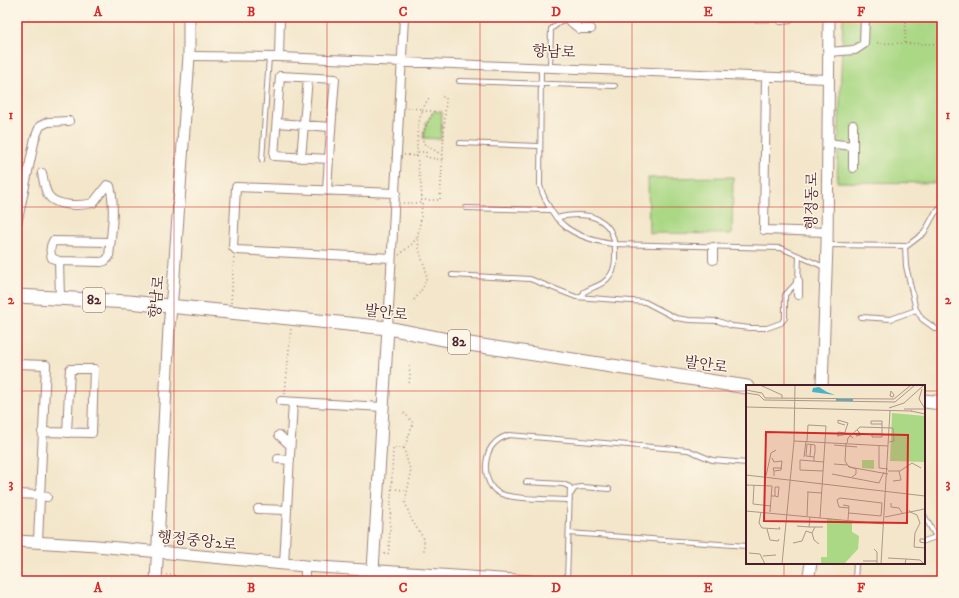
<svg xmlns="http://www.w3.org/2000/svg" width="959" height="598" font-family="'IM FELL DW Pica','Noto Serif KR',serif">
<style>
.green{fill:#aad885;stroke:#7a7c58}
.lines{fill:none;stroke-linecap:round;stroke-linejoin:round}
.lane-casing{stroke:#9e827a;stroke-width:6}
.street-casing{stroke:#9e827a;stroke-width:10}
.secondary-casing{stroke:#9e827a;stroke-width:13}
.primary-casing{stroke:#9e827a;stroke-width:15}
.path{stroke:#9e827a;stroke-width:1.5;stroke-dasharray:1 3;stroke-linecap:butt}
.lane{stroke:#fff;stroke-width:4}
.street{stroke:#fff;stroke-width:8}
.secondary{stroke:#fff;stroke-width:11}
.primary{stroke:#fff;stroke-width:13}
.grid{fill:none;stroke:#d62828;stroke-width:1;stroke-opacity:0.55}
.labels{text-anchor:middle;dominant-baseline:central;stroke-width:3;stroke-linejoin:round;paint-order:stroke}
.shield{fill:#fcf5e5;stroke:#7f5f63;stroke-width:1}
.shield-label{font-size:14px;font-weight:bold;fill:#4a1f2b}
.street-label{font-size:15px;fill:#4a1f2b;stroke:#fcf5e5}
.inset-river{fill:none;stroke:#47b3c4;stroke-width:2}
.inset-road{fill:none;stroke:#af968a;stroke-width:1}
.view{fill:#d62828;fill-opacity:0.15;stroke:#d62828;stroke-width:2}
.inset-edge{fill:none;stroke:#4a1f2b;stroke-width:2}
.neatline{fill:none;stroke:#d62828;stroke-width:1.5}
.grid-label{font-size:13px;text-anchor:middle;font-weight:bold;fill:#d62828}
</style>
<rect width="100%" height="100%" fill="#fcf5e5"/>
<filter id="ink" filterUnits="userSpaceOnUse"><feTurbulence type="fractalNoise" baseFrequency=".025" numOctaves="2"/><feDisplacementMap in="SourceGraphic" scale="8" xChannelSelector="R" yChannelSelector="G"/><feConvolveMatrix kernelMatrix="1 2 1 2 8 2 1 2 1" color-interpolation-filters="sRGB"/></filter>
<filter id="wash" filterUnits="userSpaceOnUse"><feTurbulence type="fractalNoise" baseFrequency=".012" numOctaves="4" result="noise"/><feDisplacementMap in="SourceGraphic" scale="16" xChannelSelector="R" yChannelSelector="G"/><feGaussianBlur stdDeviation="0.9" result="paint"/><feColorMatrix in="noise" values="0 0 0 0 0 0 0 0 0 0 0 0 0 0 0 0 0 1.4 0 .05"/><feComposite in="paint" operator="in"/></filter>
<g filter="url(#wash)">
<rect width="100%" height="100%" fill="#f3e6ca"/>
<path class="green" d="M 843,17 L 942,17 L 942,183 L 837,182 Z
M 434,111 L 442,112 L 441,139 L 423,138 L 426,123 Z
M 733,177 L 732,234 L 649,233 L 648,178 Z"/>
</g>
<g filter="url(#ink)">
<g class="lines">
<g class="lane-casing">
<path id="lane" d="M 607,17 L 625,17
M 718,17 L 718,20 L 781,19
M 541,67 L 540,186 C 553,225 572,237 612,244 L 781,248 L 824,267
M 550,67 L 551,29 L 567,17
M 459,81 L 615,86
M 460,143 L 539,146
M 262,160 L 269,57
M 466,208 L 550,210
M 556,218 C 585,211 614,215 615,250 C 615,258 616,267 611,274 C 604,286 594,286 584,292 L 582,297
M 827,245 L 907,246 L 924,233 L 935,213 L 942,207
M 452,275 L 530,279 L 576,297 L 645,302 L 676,318 L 689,320 L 718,321 L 732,326 L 750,328 L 767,328 L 781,323 L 785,318 L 785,295 L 798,281 L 799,256
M 916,309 L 922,319 L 936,329
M 861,317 L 891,319 L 916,310 L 906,266 L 905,246
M 526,482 L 563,484 L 570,487 L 567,581
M 571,494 L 575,488 L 582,487 L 609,489
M 570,500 C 554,499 512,500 499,493 C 487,487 484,470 487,458 C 489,446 498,438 509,435 L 688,450 L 712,460 L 747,463
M 924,515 L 936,537
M 569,533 L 747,546
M 924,541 L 942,535
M 855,581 L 856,563"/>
</g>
<g class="street-casing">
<path id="street" d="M 566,18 L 580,29 L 591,29
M 781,20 L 790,19
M 828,52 L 855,50 L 864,44 L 865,17
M 189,56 L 279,57 L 827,79
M 279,57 L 280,17
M 766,77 L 764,230 L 826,232
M 277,123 L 331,127
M 827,143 L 853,146 L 853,125
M 853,146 L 853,168
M 301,158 L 308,78
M 42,173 C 44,181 44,188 48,195 C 56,207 81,206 93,203 L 107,185 L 110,186 C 116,209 111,234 109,257 L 105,261 L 101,262 L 59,261 L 60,298
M 327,191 C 329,154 332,116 335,79 L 280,76 L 274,156 L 329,159
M 17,224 L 35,138 L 40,126 L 48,122 L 69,121
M 391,258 L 236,250 L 233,247 L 236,187 L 396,193
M 713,260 L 713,247
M 59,261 L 52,258 C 50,253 50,246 53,241 L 110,242
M 798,295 L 798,281
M 388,328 L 404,17
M 17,364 L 46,365 L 38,541
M 281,401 L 382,407
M 42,432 L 92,433 L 94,369 L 70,369 L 67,433
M 279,435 L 290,445
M 278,459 L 290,460
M 17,494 L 39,495 L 47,497
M 258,509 L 287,510
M 284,564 L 293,402
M 305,581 L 305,566"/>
</g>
<g class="secondary-casing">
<path id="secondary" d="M 822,386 L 827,245 L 829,17
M 17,541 L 97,546 L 305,566 L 530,581
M 373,570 L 388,328
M 156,581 L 169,328 L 174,275 L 189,56 L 189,17
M 808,581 L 811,563"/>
</g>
<g class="primary-casing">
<path id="primary" d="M 17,296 L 129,302 L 388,328 L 463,343 L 747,387
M 924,401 L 942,403"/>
</g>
<path class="path" d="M 877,43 L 942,44
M 905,43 L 906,17
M 407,108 L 423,109
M 422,111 L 434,111 L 423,132 L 423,143 L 442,155
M 418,152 L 426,152 L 426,157 L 442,160
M 404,155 L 418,156
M 421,200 L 440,200 L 446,98 L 440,96
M 403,203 L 421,203
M 399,255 L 412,244 L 418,236
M 414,300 C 439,270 419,270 418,238 C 418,231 420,224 421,217 C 422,207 422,196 421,186 C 421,182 420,178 419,174 C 416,150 414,117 430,97
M 231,303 L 234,256
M 409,366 L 410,373 L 409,385
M 285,394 L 291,328
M 404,413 L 412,421 L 413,424 L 404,449 L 411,473 L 405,502 L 411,519 L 424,539 L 424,552
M 392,489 L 406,490
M 384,554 L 388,554 L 389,551 L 393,448 L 405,448
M 166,575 L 224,581
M 174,581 L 175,576"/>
<use href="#lane" class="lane"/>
<use href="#street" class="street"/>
<use href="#secondary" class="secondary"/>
<use href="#primary" class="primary"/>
</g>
</g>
<path class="grid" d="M 174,17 L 174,581M 327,17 L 327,581M 480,17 L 480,581M 632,17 L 632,581M 784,17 L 784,386M 17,207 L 942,207M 17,391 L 747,391M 924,391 L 942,391M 784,563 L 784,581"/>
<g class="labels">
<g class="shield">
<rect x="83" y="288" width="22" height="24" rx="3"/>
<rect x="448" y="330" width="22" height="24" rx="3"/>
</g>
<g class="shield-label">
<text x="94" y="300">82</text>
<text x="459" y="342">82</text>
</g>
<g class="street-label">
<text transform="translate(554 52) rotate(2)">향남로</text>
<text transform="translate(812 201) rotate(-89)">행정동로</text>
<text transform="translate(157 297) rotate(-84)">향남로</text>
<text transform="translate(386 313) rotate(7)">발안로</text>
<text transform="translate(706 365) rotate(8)">발안로</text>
<text transform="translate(197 541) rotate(6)">행정중앙2로</text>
</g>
</g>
<g transform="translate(746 385)">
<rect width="179" height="179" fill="#f3e6ca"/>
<path d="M 146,28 L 179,31 L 179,77 L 144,76 ZM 116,75 L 128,75 L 128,84 L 116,83 ZM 81,133 L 106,137 L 106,147 L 113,151 L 112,164 L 98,179 L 75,179 L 75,172 L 81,172 Z" fill="#aad885"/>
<path d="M 73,2 L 81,7 L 89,10 L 66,7 L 67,3 Z" fill="#47b3c4"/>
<path class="inset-river" d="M 90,15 L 107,15"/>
<path class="inset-road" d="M 6,0 L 14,0 L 36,10 L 36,13M 176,4 L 173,14 L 179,24M 0,5 L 16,8 L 19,13 L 148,14 L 165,0M 145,6 L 148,10 L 147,12 L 144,11 ZM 0,8 L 13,10 L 18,15 L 149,17 L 169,0M 0,22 L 166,26M 143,23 L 158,18 L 178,0M 158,24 L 179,24M 165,26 L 179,29M 125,36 L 125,39 L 136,39 L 136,52 L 126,52 L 126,49 L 136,49M 125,36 L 136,36 L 136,39M 111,45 L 115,49 L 115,50 L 110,51 L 113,47M 99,47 L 102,38 L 92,35 L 92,38 L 99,40M 91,51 L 102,49 L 107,53M 92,51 L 92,47 L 100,48M 48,56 L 142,61M 61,56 L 62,40 L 80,41 L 74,133M 100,58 L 99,76 L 103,82 L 142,89M 101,58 L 102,53 L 114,42 L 147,43 L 148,56 L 143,57M 88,60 L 111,62M 133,61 L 133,83 L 142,84M 64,71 L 65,59M 58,72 L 60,56M 26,73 L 28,77 L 36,76 L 35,85 L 28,86 L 28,91M 68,76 L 68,72 L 69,67 L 69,60 L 61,59 L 60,71 L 68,72M 88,79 L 101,80M 102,81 L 110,84 L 110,89 L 106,92M 28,86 L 27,83 L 36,83M 77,86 L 54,85 L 54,75 L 78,77M 142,86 L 154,86 L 166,78 L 175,83M 86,89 L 133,98 L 138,87M 0,90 L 179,111M 20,91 L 25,68 L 30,65M 147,96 L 155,95 L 153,86M 0,100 L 26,101 L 24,127M 8,100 L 7,119 L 25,121M 61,107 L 76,108M 25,111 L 29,111 L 32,112 L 33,102 L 29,102 L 29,111M 145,118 L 145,122 L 153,123 L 157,129M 97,120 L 103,121 L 102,135M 163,125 L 164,127 L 178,124M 0,126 L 138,139M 15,127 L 13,138 L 16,143 L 34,144 L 33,142M 103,128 L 135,131 L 136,118 L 94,113 L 91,115 L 93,122 L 103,123M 61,131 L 62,107M 139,132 L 164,127 L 171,130 L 174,138 L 169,148 L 168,162 L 179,163M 51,141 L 63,142 L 64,132M 63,142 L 77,142M 69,142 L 66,148 L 68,155 L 73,159M 21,144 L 24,155 L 32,156 L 33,154M 179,154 L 174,154 L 174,157 L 179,158M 47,158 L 56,156 L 60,146 L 66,148M 128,164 L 131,167 L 131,179M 3,168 L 14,169 L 19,179M 17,171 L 30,170M 142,173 L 160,174 L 159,179M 160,174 L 174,175 L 178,179M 117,176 L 131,176M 36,179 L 48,56 L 49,0M 135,179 L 144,26"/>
<path class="view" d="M 20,47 L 162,50 L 161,138 L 18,136 Z"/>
<rect width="179" height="179" class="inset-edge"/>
</g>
<rect width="959" height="598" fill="none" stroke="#fcf5e5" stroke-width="44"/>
<rect x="22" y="22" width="915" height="554" class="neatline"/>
<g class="grid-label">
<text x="98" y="16">A</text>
<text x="251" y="16">B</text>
<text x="403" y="16">C</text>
<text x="556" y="16">D</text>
<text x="708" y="16">E</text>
<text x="861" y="16">F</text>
<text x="11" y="119">1</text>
<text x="948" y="119">1</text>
<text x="11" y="304">2</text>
<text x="948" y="304">2</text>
<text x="11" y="488">3</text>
<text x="948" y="488">3</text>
<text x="98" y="592">A</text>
<text x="251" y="592">B</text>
<text x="403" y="592">C</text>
<text x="556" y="592">D</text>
<text x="708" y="592">E</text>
<text x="861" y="592">F</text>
</g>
</svg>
